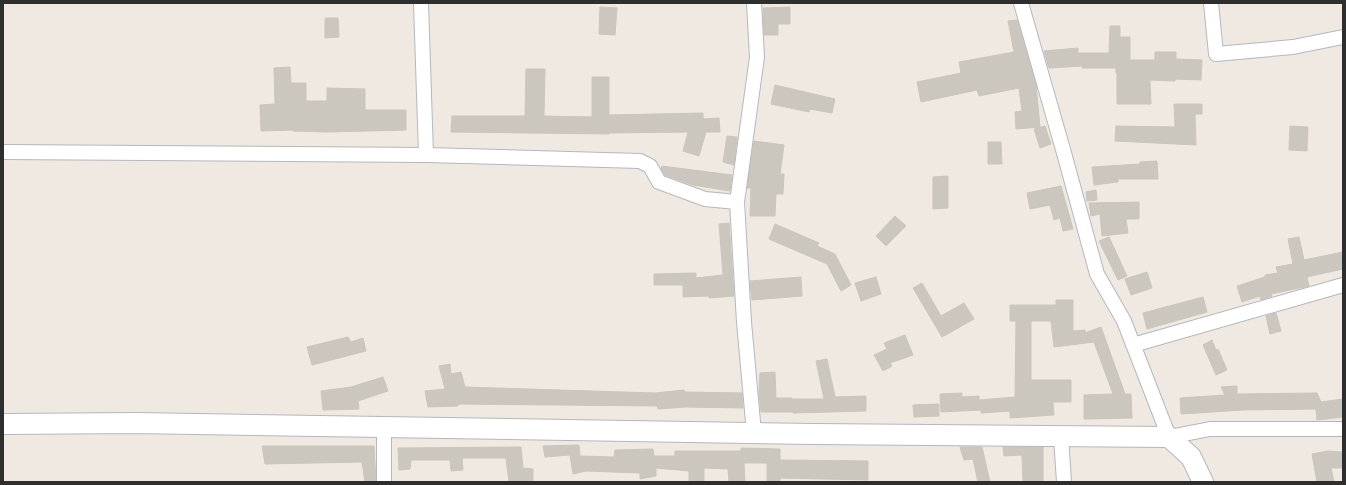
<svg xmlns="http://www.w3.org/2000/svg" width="1346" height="485" font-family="Quicksand,sans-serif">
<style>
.building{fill:#cbc7bf;stroke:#cbc5ba}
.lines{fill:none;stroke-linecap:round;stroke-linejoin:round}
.street-casing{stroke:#b4b7c1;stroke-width:16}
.secondary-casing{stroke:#b4b7c1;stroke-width:22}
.street{stroke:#fff;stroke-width:14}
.secondary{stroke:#fff;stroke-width:20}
</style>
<rect width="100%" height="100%" fill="#efe9e1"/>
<path class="building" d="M 600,7 L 617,8 L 615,35 L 599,34 Z
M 790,7 L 790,24 L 778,24 L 778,35 L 764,35 L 763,8 Z
M 325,18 L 338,18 L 339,37 L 325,38 Z
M 1017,20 L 1036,85 L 1040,127 L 1016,129 L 1015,112 L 1022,111 L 1019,88 L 979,96 L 977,90 L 921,102 L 917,82 L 961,73 L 959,62 L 1014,52 L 1008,21 Z
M 1110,26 L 1120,26 L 1120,37 L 1130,37 L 1130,60 L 1155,60 L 1155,52 L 1176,52 L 1176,59 L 1202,60 L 1201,80 L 1175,79 L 1175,81 L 1150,80 L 1151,104 L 1117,104 L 1117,73 L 1116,73 L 1116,68 L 1082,68 L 1082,66 L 1049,68 L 1044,51 L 1078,48 L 1078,53 L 1109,53 Z
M 290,67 L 291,83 L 306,83 L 306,101 L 327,101 L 327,88 L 365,89 L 365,110 L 406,110 L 406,130 L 327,132 L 293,131 L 293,130 L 261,131 L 260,105 L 275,104 L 274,68 Z
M 526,69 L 545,69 L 544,116 L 592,117 L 592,77 L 609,77 L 609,115 L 703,113 L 703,119 L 719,118 L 720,132 L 706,132 L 699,156 L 683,151 L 688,132 L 609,133 L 609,134 L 451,132 L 452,116 L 525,116 Z
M 775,85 L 835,99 L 832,113 L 810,109 L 809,112 L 771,104 Z
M 1174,104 L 1202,104 L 1202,114 L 1195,114 L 1196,145 L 1115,141 L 1116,126 L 1175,127 Z
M 1045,126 L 1051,144 L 1040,148 L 1034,129 Z
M 1290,126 L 1308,127 L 1307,151 L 1289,150 Z
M 727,136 L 737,137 L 734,165 L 723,162 Z
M 754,141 L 784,145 L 780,174 L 784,174 L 783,194 L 776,194 L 775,216 L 750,216 L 751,188 L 747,188 Z
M 988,142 L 1001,142 L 1002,164 L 988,164 Z
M 1157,161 L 1158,179 L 1118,179 L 1118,182 L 1094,185 L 1092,167 L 1140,164 L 1140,162 Z
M 662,166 L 732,175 L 730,191 L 693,185 L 665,175 L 661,169 Z
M 948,176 L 948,208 L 933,209 L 933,177 Z
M 1061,186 L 1073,229 L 1063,231 L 1060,218 L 1054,220 L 1050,205 L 1030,209 L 1027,193 Z
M 1096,190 L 1097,200 L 1087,201 L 1086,192 Z
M 1139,202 L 1139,219 L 1126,219 L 1128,233 L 1102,236 L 1100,214 L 1091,216 L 1089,203 Z
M 895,216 L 906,226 L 886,246 L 876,236 Z
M 729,223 L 734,296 L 709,298 L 709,296 L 683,297 L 683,285 L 654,285 L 654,274 L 696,273 L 696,278 L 723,275 L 719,224 Z
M 775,224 L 819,243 L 817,246 L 835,254 L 851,285 L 841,291 L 827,264 L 769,239 Z
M 1109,237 L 1127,276 L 1118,280 L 1099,241 Z
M 1299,237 L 1304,260 L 1343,252 L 1343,269 L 1307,277 L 1309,286 L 1271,294 L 1272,296 L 1261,300 L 1260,296 L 1242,302 L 1237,286 L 1265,277 L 1265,275 L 1278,273 L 1276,267 L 1293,264 L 1288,239 Z
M 1147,272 L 1152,288 L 1131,295 L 1125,279 Z
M 801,277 L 802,296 L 752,300 L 750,281 Z
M 876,277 L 881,294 L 861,301 L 855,283 Z
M 922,283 L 941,316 L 964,303 L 974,319 L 942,337 L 913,288 Z
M 1203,297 L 1207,312 L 1147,329 L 1143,313 Z
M 1056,300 L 1073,300 L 1073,331 L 1085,330 L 1085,333 L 1101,327 L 1125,394 L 1131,394 L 1132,418 L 1084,419 L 1084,395 L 1113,394 L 1094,342 L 1054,347 L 1051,321 L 1031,321 L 1031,380 L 1071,380 L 1071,402 L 1053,402 L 1054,415 L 1010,418 L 1010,411 L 981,413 L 981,410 L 941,412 L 940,394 L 962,393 L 962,397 L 979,396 L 979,400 L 1015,397 L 1016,321 L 1010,321 L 1010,305 L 1056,305 Z
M 1276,313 L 1281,331 L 1270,334 L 1266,316 Z
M 905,335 L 913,355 L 890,363 L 892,366 L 883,371 L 874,355 L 887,349 L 884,343 Z
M 348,337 L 351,342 L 363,338 L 366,351 L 312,365 L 307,347 Z
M 1212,340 L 1216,350 L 1218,349 L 1227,370 L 1216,375 L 1203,345 Z
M 827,359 L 835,397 L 866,396 L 866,411 L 793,413 L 793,412 L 761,412 L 759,393 L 760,373 L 775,372 L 776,398 L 792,398 L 792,399 L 824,399 L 816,361 Z
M 450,364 L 451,374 L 461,372 L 465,387 L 655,393 L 684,390 L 685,392 L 742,393 L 743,408 L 686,407 L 658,409 L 657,406 L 458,404 L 458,406 L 428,407 L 425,391 L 445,389 L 439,366 Z
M 383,377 L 388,391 L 358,401 L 359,409 L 323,410 L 321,391 L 351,387 Z
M 1237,386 L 1237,394 L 1317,393 L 1321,402 L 1343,399 L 1343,417 L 1317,420 L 1316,409 L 1243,410 L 1181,414 L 1180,398 L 1225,395 L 1221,387 Z
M 939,404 L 939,416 L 914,417 L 913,405 Z
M 579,445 L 580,456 L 614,457 L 615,450 L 653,449 L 654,456 L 675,456 L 675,451 L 741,451 L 741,448 L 780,449 L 780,460 L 868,461 L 868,480 L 780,478 L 780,482 L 767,482 L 767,463 L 744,463 L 745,482 L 729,482 L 728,469 L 704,468 L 704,482 L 689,482 L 689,471 L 656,468 L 656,476 L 640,479 L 640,473 L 586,471 L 573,474 L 570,455 L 545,457 L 543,446 Z
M 262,446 L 374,446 L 376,482 L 365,482 L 362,462 L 265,464 Z
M 521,447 L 523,468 L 533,469 L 533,482 L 509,482 L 506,458 L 462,458 L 463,470 L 451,471 L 450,460 L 411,460 L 410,469 L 399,470 L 398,448 Z
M 960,447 L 982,447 L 990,482 L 978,482 L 973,459 L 964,460 Z
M 1003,447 L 1043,447 L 1043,482 L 1023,482 L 1022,455 L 1004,456 Z
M 1328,451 L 1343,452 L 1343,468 L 1331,468 L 1334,482 L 1317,482 L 1312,454 Z"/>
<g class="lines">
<g class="street-casing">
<path id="street" d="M 421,3 L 426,155
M 754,3 L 757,57 L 737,202 L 744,322 L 754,433
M 1021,3 L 1064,153 L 1097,274 L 1124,321 L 1169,437 L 1210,429 L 1343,429
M 1211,3 L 1216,54 L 1293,47 L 1343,37
M 3,152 L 426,155 L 640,161 L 650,166 L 659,182 L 705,199 L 737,202
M 1133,345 L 1343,285
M 384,428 L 384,482
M 1061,436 L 1064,482"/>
</g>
<g class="secondary-casing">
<path id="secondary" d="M 3,424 L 135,423 L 814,434 L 1169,437 L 1191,457 L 1203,482"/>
</g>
<use href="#street" class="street"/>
<use href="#secondary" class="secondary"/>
</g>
<rect width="1346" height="485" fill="none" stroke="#2e2e2e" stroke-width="8"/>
</svg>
